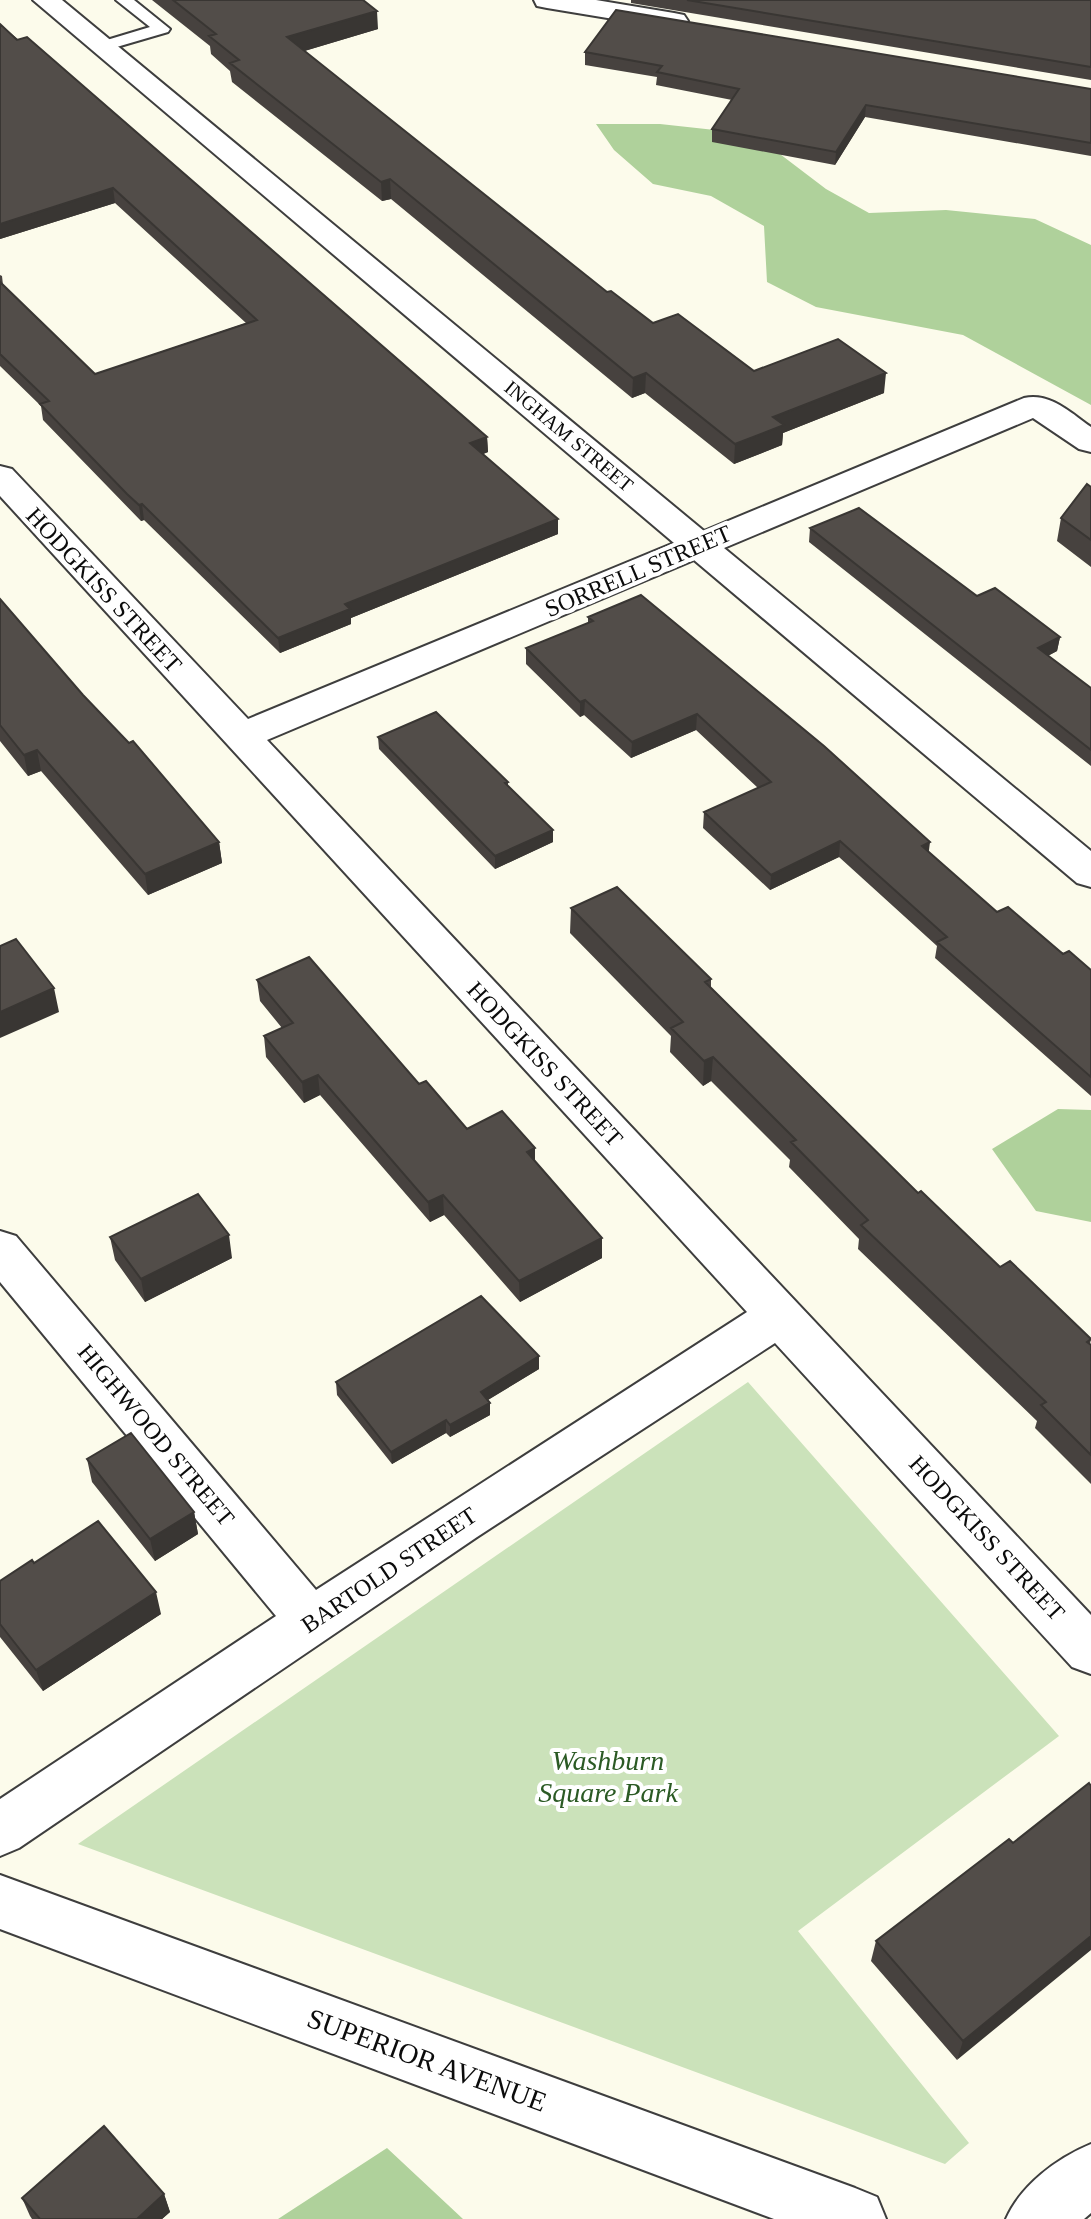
<svg xmlns="http://www.w3.org/2000/svg" width="1091" height="2219" font-family="'Times New Roman',serif">
<style>
.green{fill:#cbe2ba}
.forest{fill:#afd19b}
.lines{fill:none;stroke-linecap:round;stroke-linejoin:round}
.service-casing{stroke:#3e3e3e;stroke-width:4}
.minor-casing{stroke:#3e3e3e;stroke-width:4}
.tertiary-casing{stroke:#3e3e3e;stroke-width:4}
.service{fill:#fff;fill-rule:evenodd}
.minor{fill:#fff;fill-rule:evenodd}
.tertiary{fill:#fff;fill-rule:evenodd}
.wall{fill:#47423f}
.shaded-wall{fill:#393633}
.building{fill:#524d49;stroke:#393633;stroke-width:2}
.labels{text-anchor:middle;dominant-baseline:central;stroke-width:8;stroke-linejoin:round;paint-order:stroke}
.far-street-label{font-size:20px;fill:#0b0b0b;stroke:#fff}
.street-label{font-size:24px;fill:#0b0b0b;stroke:#fff}
.near-park-label{font-size:28px;font-style:italic;fill:#2b5a24;stroke:#fff}
.near-street-label{font-size:28px;fill:#0b0b0b;stroke:#fff}
</style>
<rect width="100%" height="100%" fill="#fcfbeb"/>
<path class="green" d="M 748,1382 L 1059,1736 L 798,1931 L 969,2143 L 945,2164 L 78,1844 Z"/>
<path class="forest" d="M 596,124 L 660,124 L 724,131 L 772,148 L 826,189 L 869,213 L 946,210 L 1035,219 L 1091,245 L 1091,405 L 963,335 L 816,307 L 767,282 L 764,226 L 711,196 L 653,184 L 614,150 Z
M 1058,1109 L 1091,1110 L 1091,1222 L 1036,1211 L 992,1149 Z
M 387,2148 L 463,2219 L 278,2219 Z"/>
<g class="lines">
<g class="service-casing">
<path id="service" d="M 116,0 L 134,0 L 170,29 L 168,32 L 103,51 L 97,49 L 97,43 L 150,27 Z"/>
</g>
<g class="minor-casing">
<path id="minor" d="M 33,0 L 62,0 L 704,531 L 1024,398 C 1050,392 1071,413 1091,427 L 1091,452 L 1079,449 L 1033,418 L 724,548 L 1091,851 L 1091,887 L 1077,883 L 694,560 L 267,740 L 1091,1615 L 1091,1674 L 1072,1667 L 775,1343 L 477,1537 L 19,1848 L 0,1856 L 0,1799 L 276,1616 L 0,1282 L 0,1231 L 16,1236 L 316,1590 L 747,1312 L 0,496 L 0,466 L 12,469 L 248,719 L 674,543 Z
M 534,0 L 596,0 L 674,13 L 684,15 L 688,21 L 684,27 L 674,29 L 547,8 L 537,6 Z
M 1091,2144 L 1091,2213 L 1084,2219 L 1006,2219 C 1021,2185 1057,2158 1091,2144 Z"/>
</g>
<g class="tertiary-casing">
<path id="tertiary" d="M 0,1875 L 855,2188 L 877,2197 L 886,2219 L 774,2219 L 0,1929 Z"/>
</g>
<use href="#service" class="service"/>
<use href="#minor" class="minor"/>
<use href="#tertiary" class="tertiary"/>
</g>
<path class="wall" d="M 152,0 L 363,0 L 378,29 L 304,51 L 607,292 L 653,323 L 754,371 L 884,393 L 783,433 L 782,445 L 734,464 L 645,393 L 632,398 L 391,199 L 382,201 L 232,82 L 230,71 L 211,54 L 210,46 Z
M 631,0 L 1091,0 L 1091,80 L 631,3 Z
M 0,24 L 487,437 L 488,452 L 483,454 L 558,534 L 351,618 L 351,624 L 280,653 L 144,520 L 141,521 L 43,420 L 41,406 L 0,366 L 0,275 L 2,276 L 3,285 L 95,374 L 246,323 L 115,203 L 0,239 Z
M 585,52 L 1091,89 L 1091,156 L 865,117 L 835,165 L 712,142 L 712,129 L 732,100 L 656,85 L 657,77 L 585,65 Z
M 1091,487 L 1091,567 L 1057,541 L 1061,518 Z
M 810,528 L 977,596 L 1060,637 L 1057,651 L 1048,656 L 1091,688 L 1091,766 L 809,542 Z
M 0,599 L 83,695 L 219,842 L 222,863 L 148,895 L 41,771 L 28,776 L 0,741 Z
M 588,617 L 928,851 L 997,912 L 1091,970 L 1091,1096 L 935,958 L 937,946 L 839,857 L 770,890 L 703,828 L 704,812 L 758,788 L 696,730 L 631,758 L 584,715 L 580,717 L 526,664 L 526,648 L 588,623 Z
M 378,737 L 508,782 L 508,786 L 553,830 L 553,842 L 495,869 L 379,749 Z
M 571,908 L 711,979 L 711,988 L 918,1193 L 1000,1267 L 1091,1339 L 1090,1344 L 1091,1345 L 1091,1484 L 1035,1428 L 1037,1421 L 858,1249 L 859,1239 L 789,1167 L 790,1160 L 711,1081 L 703,1086 L 670,1052 L 671,1036 L 570,933 Z
M 257,980 L 419,1084 L 467,1129 L 535,1161 L 602,1258 L 520,1302 L 444,1215 L 430,1222 L 320,1095 L 304,1103 L 266,1057 L 264,1036 L 282,1028 L 260,1001 Z
M 110,1237 L 232,1258 L 145,1302 L 115,1260 Z
M 539,1356 L 539,1369 L 488,1400 L 490,1403 L 490,1415 L 450,1437 L 446,1433 L 392,1464 L 337,1395 L 336,1382 Z
M 87,1459 L 194,1512 L 198,1534 L 155,1561 L 92,1482 Z
M 34,1563 L 161,1614 L 43,1691 L 0,1637 L 0,1581 Z
M 1091,1786 L 957,2060 L 871,1961 L 876,1941 L 1013,1843 Z
M 164,2194 L 170,2212 L 162,2219 L 32,2219 L 30,2216 L 22,2198 Z"/>
<path class="shaded-wall" d="M 377,11 L 378,29 L 288,56 L 287,37 Z
M 866,105 L 865,117 L 835,165 L 836,152 Z
M 390,179 L 391,199 L 382,201 L 381,182 Z
M 113,188 L 115,203 L 0,239 L 0,224 Z
M 646,373 L 645,393 L 632,398 L 633,378 Z
M 886,373 L 884,393 L 783,433 L 782,445 L 734,464 L 735,444 L 773,417 Z
M 487,437 L 488,452 L 471,459 L 470,443 Z
M 142,504 L 144,520 L 141,521 L 139,505 Z
M 558,519 L 558,534 L 351,618 L 351,624 L 280,653 L 278,638 L 345,604 Z
M 1060,637 L 1057,651 L 1035,662 L 1038,648 Z
M 585,700 L 584,715 L 580,717 L 580,702 Z
M 697,714 L 696,730 L 631,758 L 632,742 Z
M 37,750 L 41,771 L 28,776 L 24,755 Z
M 553,830 L 553,842 L 495,869 L 495,856 Z
M 840,841 L 839,857 L 770,890 L 771,875 Z
M 219,842 L 222,863 L 148,895 L 145,874 Z
M 930,842 L 928,858 L 922,846 Z
M 54,988 L 59,1012 L 0,1038 L 0,1012 Z
M 713,1057 L 711,1081 L 703,1086 L 704,1061 Z
M 318,1075 L 320,1095 L 304,1103 L 302,1082 Z
M 535,1148 L 535,1169 L 527,1152 Z
M 443,1195 L 444,1215 L 430,1222 L 428,1202 Z
M 229,1235 L 232,1258 L 145,1302 L 141,1279 Z
M 602,1238 L 602,1258 L 520,1302 L 519,1281 Z
M 539,1356 L 539,1369 L 481,1404 L 481,1392 Z
M 490,1403 L 490,1415 L 450,1437 L 450,1425 Z
M 446,1420 L 446,1433 L 392,1464 L 391,1452 Z
M 194,1512 L 198,1534 L 155,1561 L 150,1539 Z
M 156,1592 L 161,1614 L 43,1691 L 36,1670 Z
M 1091,1936 L 1091,1950 L 957,2060 L 963,2041 Z
M 164,2194 L 170,2212 L 162,2219 L 137,2219 Z"/>
<path class="building" d="M 173,0 L 363,0 L 377,11 L 287,37 L 607,292 L 611,291 L 653,323 L 678,314 L 754,371 L 838,339 L 886,373 L 773,417 L 784,425 L 735,444 L 646,373 L 633,378 L 390,179 L 381,182 L 230,63 L 239,60 L 209,36 L 216,34 Z
M 687,0 L 1091,0 L 1091,67 Z
M 616,10 L 1091,89 L 1091,143 L 866,105 L 836,152 L 712,129 L 739,89 L 657,72 L 662,66 L 585,52 Z
M 0,24 L 17,40 L 27,37 L 487,437 L 470,443 L 558,519 L 345,604 L 350,609 L 278,638 L 142,504 L 139,505 L 127,494 L 40,404 L 49,401 L 0,354 L 0,282 L 95,374 L 257,320 L 113,188 L 0,224 Z
M 1087,484 L 1091,487 L 1091,540 L 1061,518 Z
M 859,508 L 977,596 L 995,588 L 1060,637 L 1038,648 L 1091,688 L 1091,750 L 810,528 Z
M 641,595 L 824,746 L 930,842 L 922,846 L 997,912 L 1008,907 L 1063,954 L 1069,951 L 1091,970 L 1091,1077 L 937,942 L 947,937 L 840,841 L 771,875 L 704,812 L 771,782 L 697,714 L 632,742 L 585,700 L 580,702 L 526,648 L 593,621 L 588,617 Z
M 0,599 L 83,695 L 129,743 L 133,741 L 219,842 L 145,874 L 37,750 L 24,755 L 0,725 Z
M 436,712 L 508,782 L 505,783 L 553,830 L 495,856 L 378,737 Z
M 617,887 L 711,979 L 705,982 L 918,1193 L 921,1191 L 1000,1267 L 1010,1261 L 1091,1339 L 1087,1342 L 1091,1345 L 1091,1455 L 1041,1405 L 1046,1402 L 861,1225 L 868,1220 L 791,1142 L 796,1140 L 713,1057 L 704,1061 L 671,1028 L 683,1022 L 571,908 Z
M 16,939 L 54,988 L 0,1012 L 0,946 Z
M 309,957 L 419,1084 L 426,1081 L 467,1129 L 502,1111 L 535,1148 L 527,1152 L 602,1238 L 519,1281 L 443,1195 L 428,1202 L 318,1075 L 302,1082 L 264,1036 L 293,1023 L 257,980 Z
M 198,1194 L 229,1235 L 141,1279 L 110,1237 Z
M 481,1296 L 539,1356 L 481,1392 L 490,1403 L 450,1425 L 446,1420 L 391,1452 L 336,1382 Z
M 131,1433 L 194,1512 L 150,1539 L 87,1459 Z
M 98,1521 L 156,1592 L 36,1670 L 0,1624 L 0,1581 L 32,1560 L 34,1563 Z
M 1089,1783 L 1091,1786 L 1091,1936 L 963,2041 L 876,1941 L 1009,1839 L 1013,1843 Z
M 104,2126 L 164,2194 L 137,2219 L 40,2219 L 22,2198 Z"/>
<g class="labels">
<g class="far-street-label">
<text transform="translate(569 436) rotate(40)">INGHAM STREET</text>
</g>
<g class="street-label">
<text transform="translate(638 571) rotate(-23)">SORRELL STREET</text>
<text transform="translate(104 590) rotate(47)">HODGKISS STREET</text>
<text transform="translate(545 1064) rotate(47)">HODGKISS STREET</text>
<text transform="translate(156 1435) rotate(50)">HIGHWOOD STREET</text>
<text transform="translate(987 1538) rotate(47)">HODGKISS STREET</text>
<text transform="translate(389 1570) rotate(-34)">BARTOLD STREET</text>
</g>
<g class="near-park-label">
<text x="608" y="1760">Washburn<tspan x="608" dy="32">Square Park</tspan></text>
</g>
<g class="near-street-label">
<text transform="translate(427 2060) rotate(20)">SUPERIOR AVENUE</text>
</g>
</g>
</svg>
